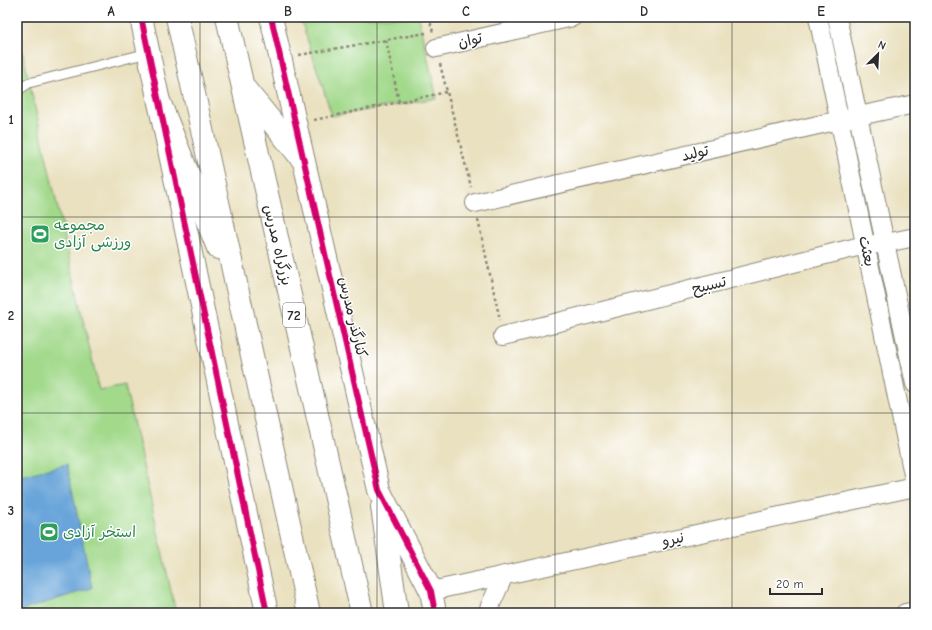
<svg xmlns="http://www.w3.org/2000/svg" width="932" height="630" font-family="'Comic Neue','Playpen Sans Arabic',sans-serif">
<style>
.green{fill:#a2d98b;stroke:#66825b}
.water{fill:#68a4d9;stroke:#4a6882}
.lines{fill:none;stroke-linecap:round;stroke-linejoin:round}
.lane-casing{stroke:#8a8676;stroke-width:11}
.street-casing{stroke:#8a8676;stroke-width:20}
.secondary-casing{stroke:#8a8676;stroke-width:24}
.highway-casing{stroke:#8a8676;stroke-width:24}
.path{stroke:#8a8676;stroke-width:2.5;stroke-dasharray:3 3;stroke-linecap:butt}
.lane{stroke:#fff;stroke-width:9}
.street{stroke:#fff;stroke-width:18}
.secondary{stroke:#fff;stroke-width:22}
.highway{stroke:#fff;stroke-width:22}
.cycleway-casing{stroke:#fff;stroke-width:8}
.cycleway{stroke:#d6006c;stroke-width:6}
.grid{fill:none;stroke:#2b2b2b;stroke-width:1;stroke-opacity:0.55}
.labels{text-anchor:middle;dominant-baseline:central;stroke-width:3;stroke-linejoin:round;paint-order:stroke}
.shield{fill:#fff;stroke:#6b6b6b;stroke-width:1}
.shield-label{font-size:14px;font-weight:bold;fill:#2b2b2b}
.street-label{font-size:15px;fill:#2b2b2b;stroke:#fff}
.leisure-label{font-size:15px;fill:#27864d;stroke:#fff;text-anchor:start}
.neatline{fill:none;stroke:#2b2b2b;stroke-width:1.5}
.grid-label{font-size:13px;text-anchor:middle;font-weight:bold;fill:#2b2b2b}
</style>
<rect width="100%" height="100%" fill="#fff"/>
<filter id="ink" filterUnits="userSpaceOnUse"><feTurbulence type="fractalNoise" baseFrequency=".025" numOctaves="2"/><feDisplacementMap in="SourceGraphic" scale="8" xChannelSelector="R" yChannelSelector="G"/><feConvolveMatrix kernelMatrix="1 2 1 2 8 2 1 2 1" color-interpolation-filters="sRGB"/></filter>
<filter id="wash" filterUnits="userSpaceOnUse"><feTurbulence type="fractalNoise" baseFrequency=".012" numOctaves="4" result="noise"/><feDisplacementMap in="SourceGraphic" scale="16" xChannelSelector="R" yChannelSelector="G"/><feGaussianBlur stdDeviation="0.9" result="paint"/><feColorMatrix in="noise" values="0 0 0 0 0 0 0 0 0 0 0 0 0 0 0 0 0 1.4 0 .05"/><feComposite in="paint" operator="in"/></filter>
<g filter="url(#wash)">
<rect width="100%" height="100%" fill="#eae1c0"/>
<path class="green" d="M 300,17 L 418,17 L 437,98 L 332,116 Z
M 17,28 L 99,390 L 125,385 L 176,613 L 17,613 Z"/>
<path class="water" d="M 67,464 L 92,588 L 17,612 L 17,477 Z"/>
</g>
<g filter="url(#ink)">
<g class="lines">
<g class="lane-casing">
<path id="lane" d="M 17,91 L 29,83 L 148,53"/>
</g>
<g class="street-casing">
<path id="street" d="M 818,17 L 915,484
M 837,17 L 915,384
M 436,48 L 573,17
M 475,203 L 840,120 L 915,104
M 503,336 L 865,245 L 886,243 L 915,237
M 431,591 L 915,487
M 487,613 L 504,575
M 905,613 L 915,611"/>
</g>
<g class="secondary-casing">
<path id="secondary" d="M 141,17 L 267,613
M 271,17 L 379,490 L 431,591 L 435,613
M 382,507 L 397,613"/>
</g>
<g class="highway-casing">
<path id="highway" d="M 177,17 L 309,613
M 227,17 L 362,613
M 245,89 L 303,160
M 159,101 L 218,248"/>
</g>
<path class="path" d="M 429,17 L 433,32
M 386,40 L 399,102
M 299,55 L 426,33
M 440,64 L 471,187
M 314,120 L 447,92
M 478,220 L 500,320"/>
<use href="#lane" class="lane"/>
<use href="#street" class="street"/>
<use href="#secondary" class="secondary"/>
<use href="#highway" class="highway"/>
<g class="cycleway-casing">
<path id="cycleway" d="M 141,17 L 267,613
M 271,17 L 379,490 L 431,591 L 435,613"/>
</g>
<use href="#cycleway" class="cycleway"/>
</g>
</g>
<path class="grid" d="M 200,17 L 200,613M 377,17 L 377,613M 555,17 L 555,613M 732,17 L 732,613M 17,217 L 915,217M 17,413 L 915,413"/>
<defs>
<g id="stadium-square" transform="scale(1)"><rect x="-9" y="-9" width="18" height="18" rx="4" fill="#2e9e5b" stroke="#fff"/><path d="M0-5a6.5 5 0 1 0 0 10a6.5 5 0 1 0 0-10ZM-3.5-1.8h7v3.6h-7Z" fill="#fff"/></g>
</defs>
<g fill-rule="evenodd">
<use href="#stadium-square" x="40" y="234"/>
<use href="#stadium-square" x="49" y="532"/>
</g>
<g class="labels">
<rect class="shield" x="283" y="303" width="22" height="24" rx="3"/>
<g class="shield-label">
<text x="294" y="315">72</text>
</g>
<g class="street-label">
<text transform="translate(470 40) rotate(-13)">توان</text>
<text transform="translate(695 153) rotate(-13)">تولید</text>
<text transform="translate(278 245) rotate(77)">بزرگراه مدرس</text>
<text transform="translate(867 251) rotate(78)">بعثت</text>
<text transform="translate(709 285) rotate(-14)">تسبیح</text>
<text transform="translate(353 317) rotate(77)">کنارگذر مدرس</text>
<text transform="translate(673 539) rotate(-12)">نیرو</text>
</g>
<g class="leisure-label">
<text x="54" y="225">مجموعه<tspan x="54" dy="17">ورزشی آزادی</tspan></text>
<text x="63" y="532">استخر آزادی</text>
</g>
</g>
<rect width="932" height="630" fill="none" stroke="#fff" stroke-width="44"/>
<g transform="translate(878 54) rotate(24)" stroke="#ffffff" stroke-width="3" paint-order="stroke">
<path d="M0-3L7 15L0 10L-7 15Z" fill="#2b2b2b"/>
<text y="-6" font-size="11" font-weight="bold" text-anchor="middle" fill="#2b2b2b">N</text>
</g>
<path d="M770 588v6h52v-6" fill="none" stroke="#2b2b2b" stroke-width="2"/>
<text x="776" y="588" font-size="12" fill="#2b2b2b" stroke="#ffffff" stroke-width="3" paint-order="stroke">20 m</text>
<rect x="22" y="22" width="888" height="586" class="neatline"/>
<g class="grid-label">
<text x="111" y="16">A</text>
<text x="288" y="16">B</text>
<text x="466" y="16">C</text>
<text x="644" y="16">D</text>
<text x="821" y="16">E</text>
<text x="11" y="124">1</text>
<text x="11" y="320">2</text>
<text x="11" y="515">3</text>
</g>
</svg>
